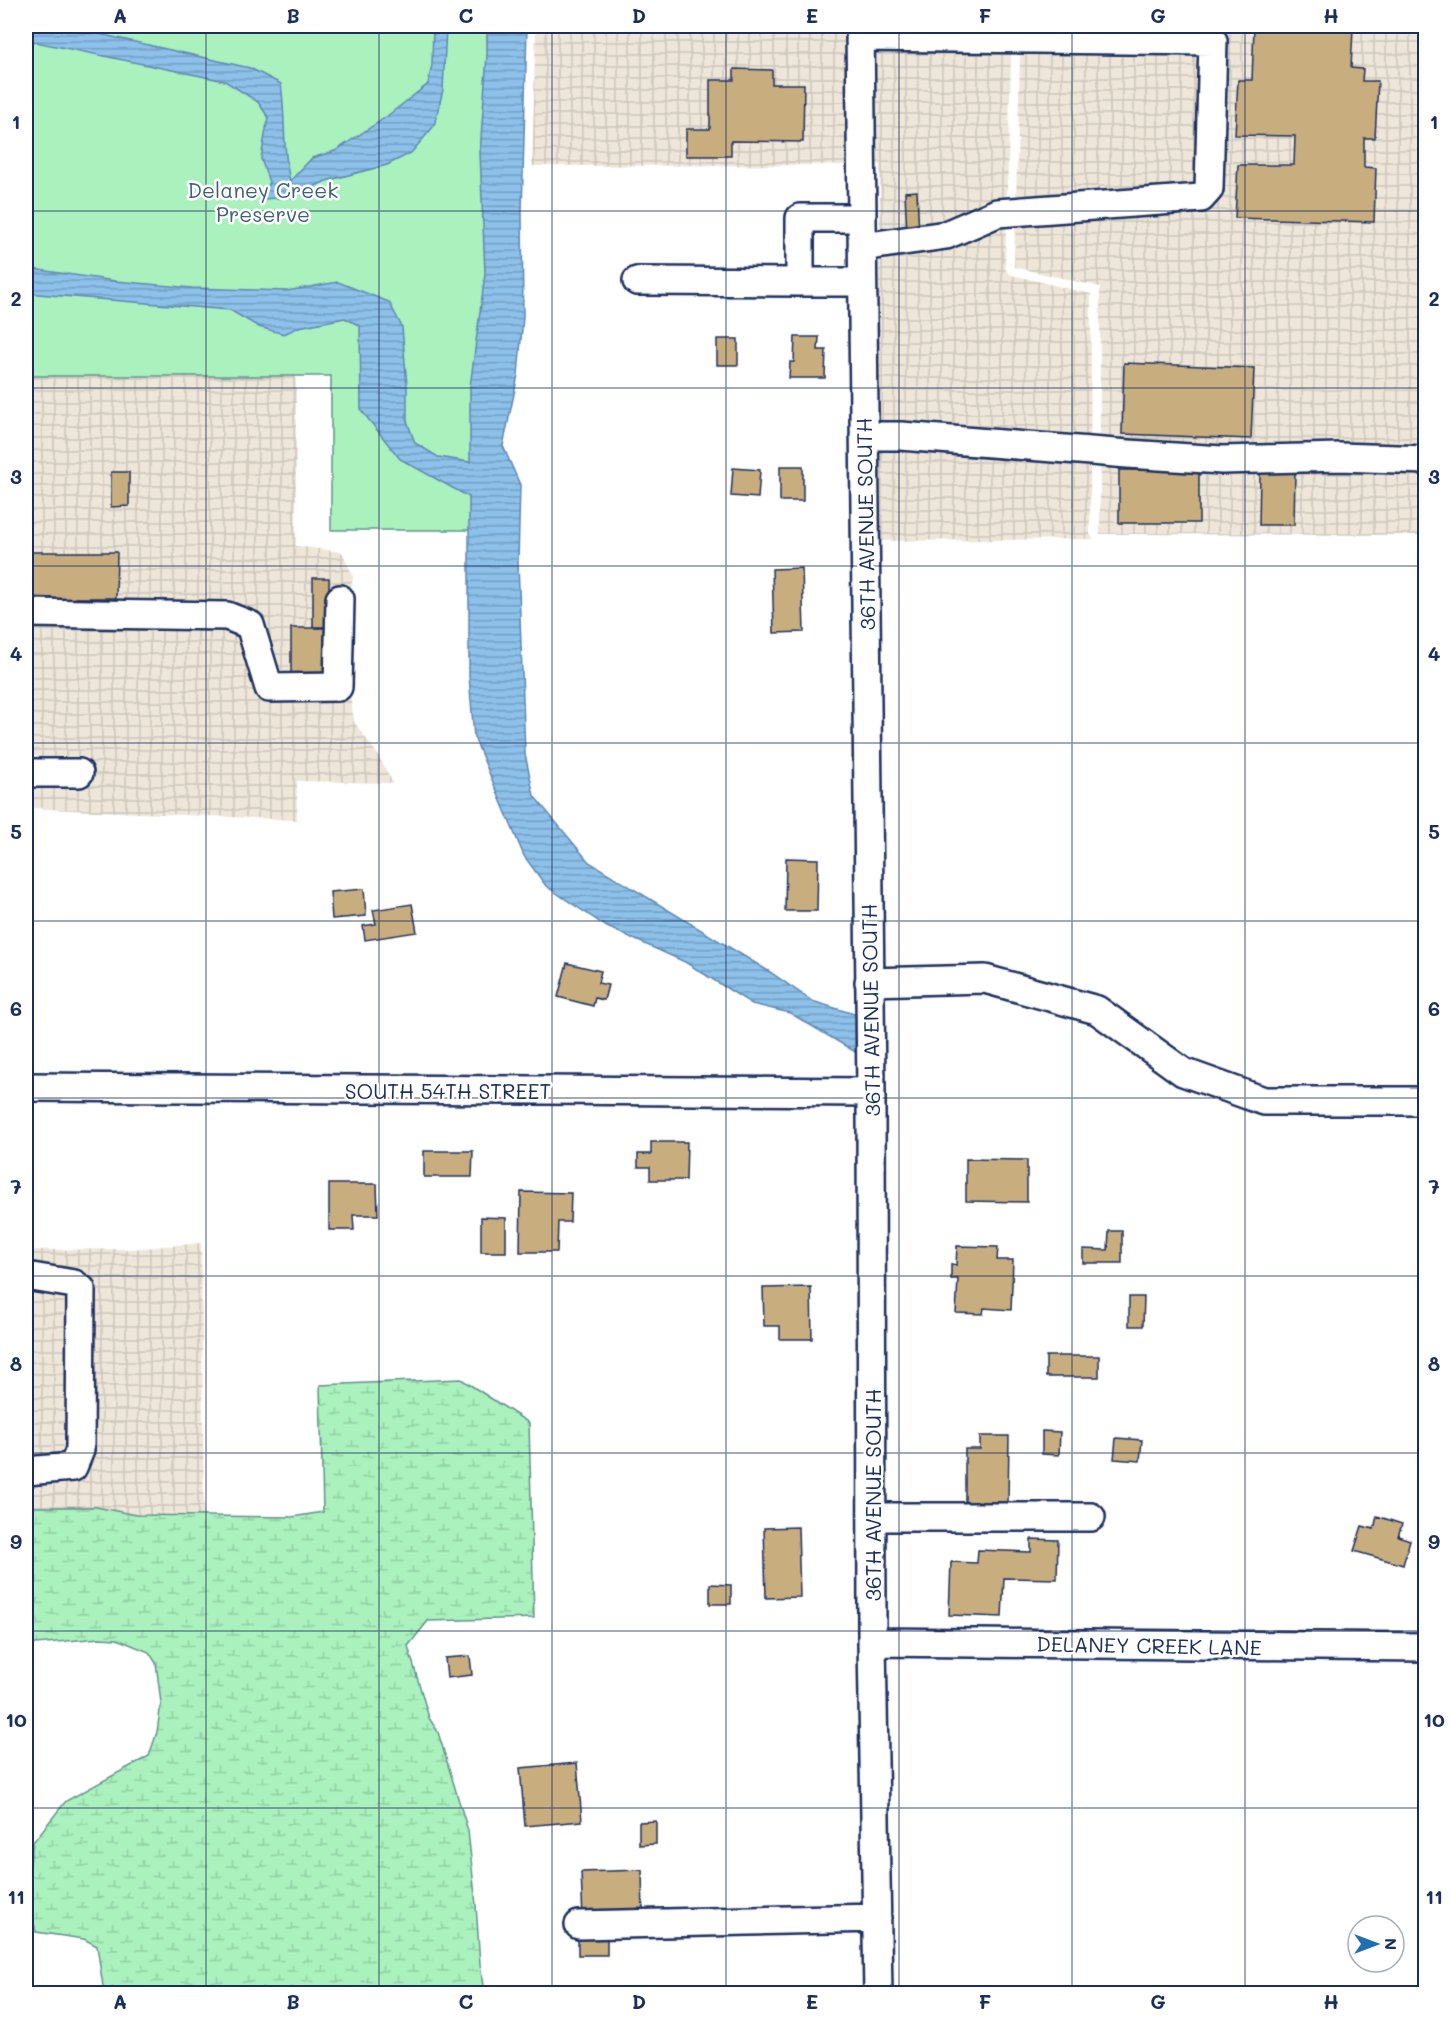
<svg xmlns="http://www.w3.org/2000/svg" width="1451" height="2019" font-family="Mali,sans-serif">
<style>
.industrial{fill:url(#industrial-grid)}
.wetland{fill:url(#wetland-marsh);stroke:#62908e;stroke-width:1.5}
.green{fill:#aaf1bd;stroke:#62908e;stroke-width:1.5}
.water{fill:url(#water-rules);stroke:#5f87b2;stroke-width:1.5}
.building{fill:#c8ad7e;stroke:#1b2f5e;stroke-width:1.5}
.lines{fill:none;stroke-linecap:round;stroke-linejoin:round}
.minor-casing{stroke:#1b2f5e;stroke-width:32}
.minor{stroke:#fff;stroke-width:27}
.grid{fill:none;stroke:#1b2f5e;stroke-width:1.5;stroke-opacity:0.55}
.labels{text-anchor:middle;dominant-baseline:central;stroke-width:5;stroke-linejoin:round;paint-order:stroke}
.park-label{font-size:21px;fill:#3f6076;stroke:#fff}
.street-label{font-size:21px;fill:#1b2f5e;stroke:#fff}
.neatline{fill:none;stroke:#1b2f5e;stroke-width:2}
.grid-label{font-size:20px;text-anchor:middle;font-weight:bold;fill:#1b2f5e}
</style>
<defs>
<pattern id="industrial-grid" width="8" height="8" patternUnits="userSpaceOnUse" patternTransform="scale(1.5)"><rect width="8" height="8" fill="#eee6d8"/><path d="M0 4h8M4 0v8" fill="none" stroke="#ccc6bc"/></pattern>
<pattern id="wetland-marsh" width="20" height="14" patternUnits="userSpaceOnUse" patternTransform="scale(1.5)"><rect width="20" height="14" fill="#aaf1bd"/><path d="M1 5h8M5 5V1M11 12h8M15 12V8" fill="none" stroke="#92cfa5"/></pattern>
<pattern id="water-rules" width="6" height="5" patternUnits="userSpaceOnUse" patternTransform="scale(1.5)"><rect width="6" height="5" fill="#8dc1ea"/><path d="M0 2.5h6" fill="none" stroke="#729dc1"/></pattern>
</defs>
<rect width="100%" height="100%" fill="#fff"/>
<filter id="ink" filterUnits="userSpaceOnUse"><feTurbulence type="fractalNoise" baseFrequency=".0167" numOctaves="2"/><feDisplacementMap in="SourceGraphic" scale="12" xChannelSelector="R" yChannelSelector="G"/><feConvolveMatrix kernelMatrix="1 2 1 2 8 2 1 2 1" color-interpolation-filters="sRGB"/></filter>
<g filter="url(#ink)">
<path class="industrial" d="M 536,26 L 849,26 L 850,165 L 532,166 Z
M 871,26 L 1012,26 L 1005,267 L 1007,272 L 1012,275 L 1091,294 L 1090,534 L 1093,539 L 877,541 L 880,165 L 872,165 Z
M 1021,26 L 1425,26 L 1425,535 L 1100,534 L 1100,287 L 1014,267 Z
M 26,360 L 296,365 L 296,546 L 342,552 L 353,576 L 343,644 L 354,722 L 378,755 L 393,783 L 297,781 L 297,820 L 26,808 Z
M 201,1243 L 204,1516 L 136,1515 L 96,1507 L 26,1507 L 26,1250 L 132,1249 Z"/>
<path class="wetland" d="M 461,1379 L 529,1423 L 534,1618 L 428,1621 L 408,1646 L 429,1718 L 438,1732 L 468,1831 L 476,1905 L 480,1964 L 484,1993 L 104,1993 L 97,1946 L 84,1939 L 36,1932 L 26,1891 L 33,1842 L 66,1801 L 149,1756 L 157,1732 L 161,1703 L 156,1663 L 149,1652 L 117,1639 L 99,1638 L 26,1645 L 26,1507 L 96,1507 L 136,1515 L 292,1517 L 323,1512 L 320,1385 Z"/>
<path class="green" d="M 26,26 L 502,26 L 500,530 L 331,530 L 331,376 L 26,376 Z"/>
<path class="water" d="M 26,26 L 64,26 L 250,68 L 281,84 C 286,117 282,149 290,181 L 312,158 L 335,151 L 386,117 L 428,84 L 432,65 L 433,26 L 446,26 L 443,90 L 434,126 L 411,153 L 387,165 L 326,181 L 292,197 L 263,199 L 269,182 L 261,159 L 268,117 L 258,102 L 225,81 L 26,40 Z
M 487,26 L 527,26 L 522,212 L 523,317 L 518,375 L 503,446 L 520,485 L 518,562 L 525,754 L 534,796 L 589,862 L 770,972 L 812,1001 L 864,1017 L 862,1056 L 790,1013 L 752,1004 L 685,962 L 607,927 L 546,886 L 524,856 L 474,737 L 469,676 L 469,497 L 400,459 L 361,410 L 360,326 L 345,318 L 299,327 L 284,334 L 259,327 L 230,310 L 26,293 L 26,268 L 115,281 L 192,288 L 287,291 L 338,282 L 389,302 L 402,327 L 407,386 L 407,421 L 415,443 L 438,457 L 470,462 L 470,387 L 485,274 L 480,152 L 487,55 Z"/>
<path class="building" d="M 1254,27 L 1353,29 L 1351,68 L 1363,69 L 1362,81 L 1378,81 L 1375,138 L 1364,138 L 1364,167 L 1376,168 L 1374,222 L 1235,218 L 1238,165 L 1294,165 L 1295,136 L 1235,135 L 1238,80 L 1252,80 Z
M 734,69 L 772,70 L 772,84 L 804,84 L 803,142 L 731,141 L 731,156 L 686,156 L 686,129 L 710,129 L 710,80 L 734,80 Z
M 917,191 L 919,235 L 907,235 L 905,192 Z
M 795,337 L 819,337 L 818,350 L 826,350 L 825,378 L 789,378 L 790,362 L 794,362 Z
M 717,339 L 738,339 L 738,365 L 717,365 Z
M 1124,363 L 1254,368 L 1251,439 L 1122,434 Z
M 780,466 L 803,466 L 803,501 L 780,501 Z
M 733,468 L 760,470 L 758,498 L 731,496 Z
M 1119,470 L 1199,470 L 1199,523 L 1119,523 Z
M 111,472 L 129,472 L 129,506 L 111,507 Z
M 1260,473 L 1295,473 L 1294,525 L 1259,525 Z
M 26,552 L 117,552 L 116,598 L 76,598 L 76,605 L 53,605 L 53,598 L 26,597 Z
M 802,568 L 804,632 L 774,633 L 772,569 Z
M 313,578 L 329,578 L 329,627 L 313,627 Z
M 291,628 L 329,628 L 329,678 L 291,678 Z
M 786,858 L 818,859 L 817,911 L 785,911 Z
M 364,889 L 366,916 L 332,919 L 330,892 Z
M 412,904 L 417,932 L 365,940 L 363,926 L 376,924 L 373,910 Z
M 567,963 L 601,971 L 598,983 L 608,985 L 604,1000 L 595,998 L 593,1006 L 558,997 Z
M 651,1142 L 687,1142 L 686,1180 L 650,1180 L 650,1167 L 638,1167 L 638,1154 L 651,1154 Z
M 424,1151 L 473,1151 L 472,1177 L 424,1177 Z
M 966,1159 L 1027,1160 L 1027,1202 L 966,1201 Z
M 329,1184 L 377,1184 L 378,1215 L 353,1215 L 354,1230 L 329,1230 Z
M 521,1192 L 571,1193 L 570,1222 L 558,1222 L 557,1252 L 520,1252 Z
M 481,1217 L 506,1218 L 506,1252 L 481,1252 Z
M 1109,1231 L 1122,1231 L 1122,1263 L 1083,1263 L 1083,1249 L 1108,1250 Z
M 957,1246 L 998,1247 L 997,1260 L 1013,1260 L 1011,1310 L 984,1308 L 983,1314 L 956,1313 L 958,1279 L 951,1279 L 951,1264 L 956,1265 Z
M 811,1287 L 812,1339 L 780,1339 L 780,1326 L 764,1326 L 763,1288 Z
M 1129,1297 L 1144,1297 L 1143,1326 L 1129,1326 Z
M 26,1342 L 30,1342 L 29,1413 L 26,1413 Z
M 1046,1356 L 1099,1356 L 1099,1377 L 1046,1377 Z
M 1042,1431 L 1060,1432 L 1059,1455 L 1042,1454 Z
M 980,1436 L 1009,1436 L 1008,1503 L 965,1502 L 965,1449 L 980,1449 Z
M 1116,1438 L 1142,1440 L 1140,1461 L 1114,1459 Z
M 1377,1516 L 1402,1524 L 1398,1536 L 1410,1540 L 1403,1565 L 1354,1551 L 1362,1526 L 1374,1529 Z
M 798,1527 L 800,1597 L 766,1598 L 764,1528 Z
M 1031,1539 L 1058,1540 L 1057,1579 L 1004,1578 L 1002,1617 L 949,1615 L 951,1562 L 977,1563 L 978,1550 L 1031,1552 Z
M 710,1584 L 731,1585 L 731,1604 L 710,1604 Z
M 470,1656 L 472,1675 L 447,1678 L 445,1658 Z
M 577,1763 L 582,1821 L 525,1826 L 520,1768 Z
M 656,1821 L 656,1844 L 639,1845 L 639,1822 Z
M 642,1870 L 643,1917 L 583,1919 L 581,1872 Z
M 578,1938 L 607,1938 L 607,1955 L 578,1955 Z"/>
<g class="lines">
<g class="minor-casing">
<path id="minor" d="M 860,26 L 871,1092 L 872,1642 L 878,1994
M 860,37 L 1213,41 L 1209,189 L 1201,198 L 997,213 L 946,235 L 862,247
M 862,218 L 800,218 L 800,282 L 862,282
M 637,281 L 800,282
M 864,436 L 901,436 L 1128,454 L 1222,460 L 1340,457 L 1426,460
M 26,613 L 227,616 L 250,625 L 269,688 L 338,687 L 340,599
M 26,773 L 79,773
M 869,982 L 985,979 L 1097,1010 L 1183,1072 L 1264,1101 L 1426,1101
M 26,1087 L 871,1092
M 26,1276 L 74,1284 L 81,1289 L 80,1450 L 73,1467 L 26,1471
M 872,1517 L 1091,1517
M 872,1642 L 1426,1647
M 579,1925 L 877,1918"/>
</g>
<use href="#minor" class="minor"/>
</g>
</g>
<path class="grid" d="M 206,26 L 206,1994M 379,26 L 379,1994M 552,26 L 552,1994M 726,26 L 726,1994M 899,26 L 899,1994M 1072,26 L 1072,1994M 1245,26 L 1245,1994M 26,211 L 1426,211M 26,388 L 1426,388M 26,566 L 1426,566M 26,743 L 1426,743M 26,921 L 1426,921M 26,1098 L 1426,1098M 26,1276 L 1426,1276M 26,1453 L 1426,1453M 26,1631 L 1426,1631M 26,1808 L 1426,1808"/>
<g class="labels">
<g class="park-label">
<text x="263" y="189">Delaney Creek<tspan x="263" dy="24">Preserve</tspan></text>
</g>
<g class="street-label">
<text transform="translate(865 524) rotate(-91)">36TH AVENUE SOUTH</text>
<text transform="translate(870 1010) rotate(-91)">36TH AVENUE SOUTH</text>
<text x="448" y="1090">SOUTH 54TH STREET</text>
<text transform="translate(872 1495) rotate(-90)">36TH AVENUE SOUTH</text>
<text transform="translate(1149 1645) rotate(1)">DELANEY CREEK LANE</text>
</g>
</g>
<rect width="1451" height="2019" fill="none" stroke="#fff" stroke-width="66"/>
<g transform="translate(1376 1944) rotate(90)"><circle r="28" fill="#ffffff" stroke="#a4acbf" stroke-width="1.5"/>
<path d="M0-4.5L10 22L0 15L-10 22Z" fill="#1f6fb2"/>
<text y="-9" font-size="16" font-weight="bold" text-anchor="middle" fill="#1b2f5e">N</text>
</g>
<rect x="33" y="33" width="1385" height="1953" class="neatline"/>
<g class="grid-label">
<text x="120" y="23">A</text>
<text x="293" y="23">B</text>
<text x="466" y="23">C</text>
<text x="639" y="23">D</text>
<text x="812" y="23">E</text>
<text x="985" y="23">F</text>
<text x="1158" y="23">G</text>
<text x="1331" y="23">H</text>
<text x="16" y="129">1</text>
<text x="1434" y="129">1</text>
<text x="16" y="306">2</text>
<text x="1434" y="306">2</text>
<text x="16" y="484">3</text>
<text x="1434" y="484">3</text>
<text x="16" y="661">4</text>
<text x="1434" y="661">4</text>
<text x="16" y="839">5</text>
<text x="1434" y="839">5</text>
<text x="16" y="1016">6</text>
<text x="1434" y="1016">6</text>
<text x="16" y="1194">7</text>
<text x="1434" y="1194">7</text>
<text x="16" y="1371">8</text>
<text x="1434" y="1371">8</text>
<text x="16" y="1549">9</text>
<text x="1434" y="1549">9</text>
<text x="16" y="1727">10</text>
<text x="1434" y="1727">10</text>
<text x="16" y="1904">11</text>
<text x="1434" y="1904">11</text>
<text x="120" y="2009">A</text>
<text x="293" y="2009">B</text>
<text x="466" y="2009">C</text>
<text x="639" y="2009">D</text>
<text x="812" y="2009">E</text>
<text x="985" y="2009">F</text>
<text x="1158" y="2009">G</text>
<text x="1331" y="2009">H</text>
</g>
</svg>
